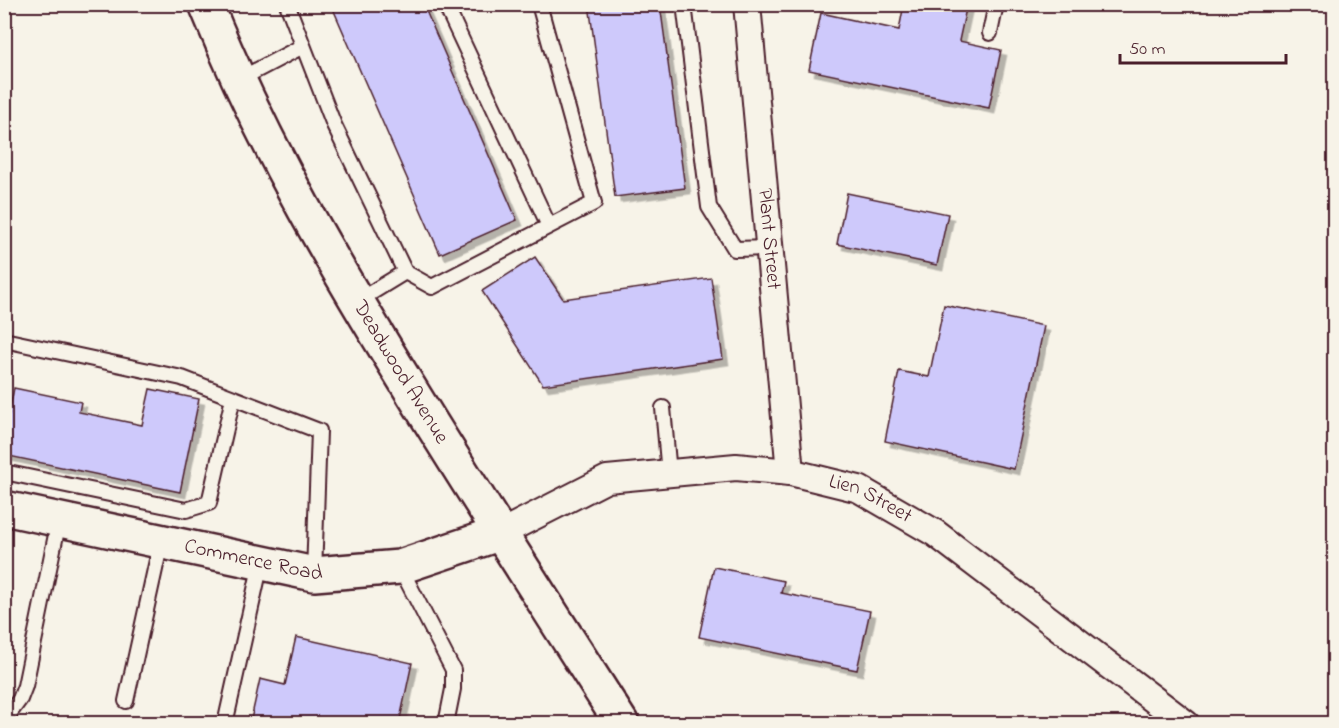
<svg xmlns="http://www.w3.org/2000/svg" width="1339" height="728" font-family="'Indie Flower',sans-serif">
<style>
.building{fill:#cec9fb;stroke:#4a1f2b;stroke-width:1.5;filter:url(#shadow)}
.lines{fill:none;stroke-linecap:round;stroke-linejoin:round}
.lane-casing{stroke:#4a1f2b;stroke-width:18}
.street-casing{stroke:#4a1f2b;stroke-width:30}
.secondary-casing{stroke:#4a1f2b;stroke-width:38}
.lane{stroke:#f7f3e8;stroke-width:14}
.street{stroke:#f7f3e8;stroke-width:26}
.secondary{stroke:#f7f3e8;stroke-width:33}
.labels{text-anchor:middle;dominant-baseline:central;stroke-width:4.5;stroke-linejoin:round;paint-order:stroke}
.street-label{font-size:21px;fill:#4a1f2b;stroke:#f7f3e8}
</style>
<defs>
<filter id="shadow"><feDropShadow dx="5.5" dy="5.5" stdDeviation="0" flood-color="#0004"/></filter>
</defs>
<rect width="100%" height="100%" fill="#f7f3e8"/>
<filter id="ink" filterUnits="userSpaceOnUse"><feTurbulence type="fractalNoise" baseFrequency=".0167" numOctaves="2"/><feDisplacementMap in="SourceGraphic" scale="12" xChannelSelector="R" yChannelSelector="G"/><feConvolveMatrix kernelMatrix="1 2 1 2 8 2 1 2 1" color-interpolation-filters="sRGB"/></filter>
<g filter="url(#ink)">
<path class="building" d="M 331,4 L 423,4 L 517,220 L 440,254 Z
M 589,4 L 660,4 L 685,188 L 615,197 Z
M 904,4 L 967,4 L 959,41 L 1001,50 L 989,108 L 809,70 L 821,13 L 899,30 Z
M 847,193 L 948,214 L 937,265 L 837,244 Z
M 535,257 L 563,299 L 711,278 L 723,359 L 543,385 L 482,291 Z
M 944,305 L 1044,326 L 1014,469 L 885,441 L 899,371 L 929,377 Z
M 14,388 L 81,402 L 79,412 L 142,425 L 150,389 L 199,399 L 180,492 L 4,455 L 4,436 Z
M 714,567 L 784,581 L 781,593 L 870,611 L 857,670 L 699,637 Z
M 296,637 L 412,663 L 399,724 L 250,724 L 260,679 L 285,685 Z"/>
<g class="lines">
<g class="lane-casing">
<path id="lane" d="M 287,4 L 334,125 L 405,272 L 432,287 L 594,203 L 539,4
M 445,4 L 549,226
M 684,4 L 709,207 L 735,249 L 769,248
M 990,33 L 996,4
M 238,80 L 303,46
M 356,302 L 405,272
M 4,340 L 182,378 L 319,431 L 314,574
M 663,408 L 669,474
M 4,472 L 186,510 L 209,503 L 233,398
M 400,567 L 453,670 L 453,689 L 446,724
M 126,701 L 161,542
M 4,721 L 20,699 L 25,686 L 59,520
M 225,724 L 261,563"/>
</g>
<g class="street-casing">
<g id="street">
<path id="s1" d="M 747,4 L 790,472"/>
<path id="s2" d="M 501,533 L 607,479 L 736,467 L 790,472 L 859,489 L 935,533 L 1186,724"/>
</g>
</g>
<g class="secondary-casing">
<g id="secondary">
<path id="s3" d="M 206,4 C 264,148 339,274 420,405 C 486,512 554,617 622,724"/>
<path id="s4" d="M 4,508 L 314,574 L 400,567 L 501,533"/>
</g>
</g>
<use href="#lane" class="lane"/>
<use href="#street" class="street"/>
<use href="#secondary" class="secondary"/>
</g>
</g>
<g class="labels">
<g class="street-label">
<text stroke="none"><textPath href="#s1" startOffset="236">Plant Street</textPath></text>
<text stroke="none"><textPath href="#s3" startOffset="417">Deadwood Avenue</textPath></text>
<text stroke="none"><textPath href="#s2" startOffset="388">Lien Street</textPath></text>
<text stroke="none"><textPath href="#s4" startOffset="255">Commerce Road</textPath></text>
</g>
</g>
<rect width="1339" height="728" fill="none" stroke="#f7f3e8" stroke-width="24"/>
<rect x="12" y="12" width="1315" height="704" fill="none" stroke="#4a1f2b" stroke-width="2" filter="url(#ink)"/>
<path d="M1120 54v9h166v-9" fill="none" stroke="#4a1f2b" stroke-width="3"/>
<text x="1129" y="54" font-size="18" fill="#4a1f2b" stroke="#f7f3e8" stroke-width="4.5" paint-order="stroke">50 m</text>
</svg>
